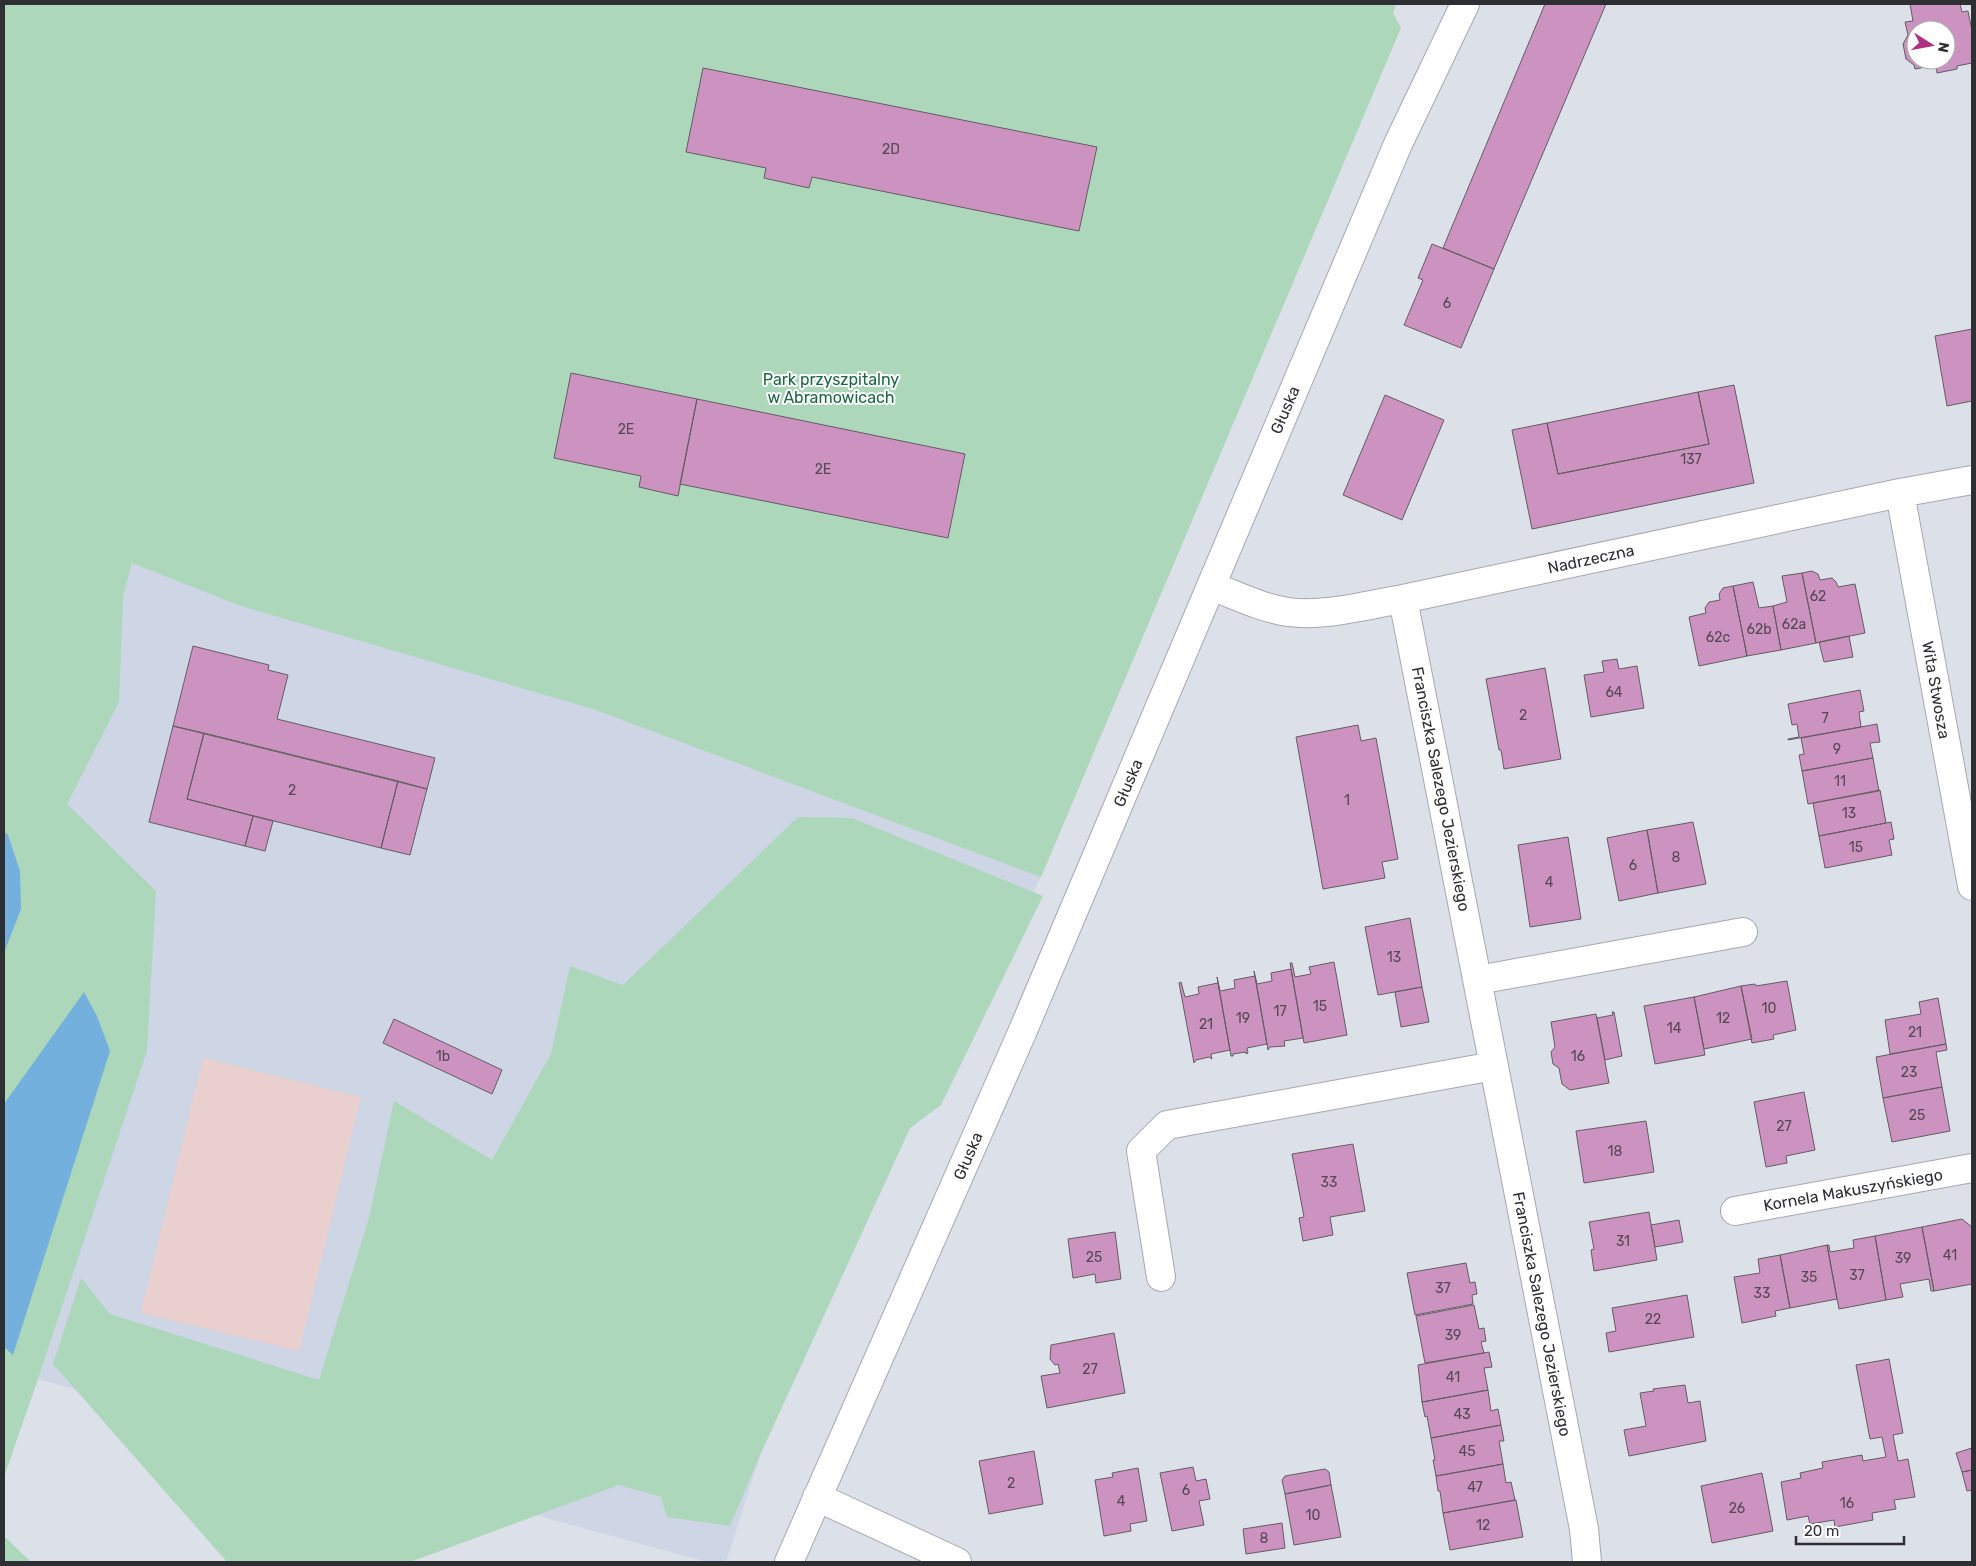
<svg xmlns="http://www.w3.org/2000/svg" width="1976" height="1566" font-family="Rubik,sans-serif">
<style>
.built{fill:#ced5e5}
.industrial{fill:#e9cfce}
.green{fill:#acd7bb}
.water{fill:#73b0dd}
.building{fill:#cc93c0;stroke:#645c62;fill-rule:evenodd}
.lines{fill:none;stroke-linecap:round;stroke-linejoin:round}
.street-casing{stroke:#a5a8b2;stroke-width:30}
.secondary-casing{stroke:#a5a8b2;stroke-width:30}
.street{stroke:#fff;stroke-width:28}
.secondary{stroke:#fff;stroke-width:28}
.labels{text-anchor:middle;dominant-baseline:central;stroke-width:4;stroke-linejoin:round;paint-order:stroke}
.number-label{font-size:14px;fill:#564856}
.park-label{font-size:16px;fill:#1c6741;stroke:#fff}
.street-label{font-size:16px;fill:#2e2f33;stroke:#fff}
</style>
<rect width="100%" height="100%" fill="#dce0e9"/>
<path class="built" d="M 4,4 L 1041,877 L 910,1128 L 761,1453 L 726,1562 L 707,1562 L 38,1379 L 147,1051 L 67,804 Z"/>
<path class="industrial" d="M 203,1058 L 361,1097 L 299,1351 L 141,1313 Z"/>
<path class="green" d="M 4,4 L 1396,4 L 1393,13 L 1401,28 L 1041,877 L 593,709 L 241,606 L 132,563 L 123,596 L 119,702 L 67,804 L 156,891 L 147,1051 L 38,1379 L 4,1477 Z
M 798,817 L 852,818 L 1043,896 L 941,1105 L 910,1128 L 761,1453 L 730,1526 L 667,1517 L 661,1497 L 619,1485 L 410,1562 L 227,1562 L 53,1364 L 81,1278 L 110,1314 L 319,1380 L 369,1218 L 394,1101 L 492,1160 L 551,1054 L 570,966 L 623,985 Z
M 4,1536 L 31,1562 L 4,1562 Z"/>
<path class="water" d="M 4,831 L 8,835 L 20,871 L 21,909 L 4,953 Z
M 84,992 L 97,1016 L 110,1051 L 13,1355 L 4,1347 L 4,1104 Z"/>
<path class="building" d="M 1545,4 L 1606,4 L 1494,269 L 1443,248 Z
M 1910,4 L 1960,4 L 1962,12 L 1968,11 L 1972,31 L 1972,63 L 1957,66 L 1957,69 L 1937,73 L 1936,65 L 1915,69 L 1914,65 L 1906,59 L 1903,44 L 1908,35 L 1905,22 L 1913,21 ZM 1916,30 L 1946,30 L 1946,60 L 1916,60 Z
M 703,68 L 1097,147 L 1079,231 L 812,177 L 809,188 L 764,178 L 766,168 L 686,152 Z
M 1432,244 L 1494,269 L 1461,348 L 1404,325 L 1423,280 L 1418,278 Z
M 1972,329 L 1972,401 L 1947,406 L 1935,336 Z
M 571,373 L 697,399 L 678,496 L 639,487 L 641,476 L 554,458 Z
M 1734,385 L 1754,483 L 1532,529 L 1512,430 L 1547,423 L 1558,474 L 1709,444 L 1698,392 Z
M 1698,392 L 1709,444 L 1558,474 L 1547,423 Z
M 1385,395 L 1444,420 L 1402,520 L 1343,495 Z
M 697,399 L 965,454 L 948,538 L 680,484 Z
M 1812,571 L 1818,574 L 1820,580 L 1832,578 L 1836,582 L 1838,587 L 1855,584 L 1865,633 L 1816,643 L 1802,573 Z
M 1802,573 L 1816,643 L 1781,650 L 1773,606 L 1787,602 L 1782,576 Z
M 1753,582 L 1759,608 L 1773,606 L 1781,650 L 1747,656 L 1733,586 Z
M 1733,586 L 1747,656 L 1699,666 L 1689,617 L 1706,613 L 1705,608 L 1709,602 L 1720,600 L 1719,594 L 1723,588 Z
M 1849,636 L 1853,657 L 1824,662 L 1819,642 Z
M 193,646 L 269,665 L 268,670 L 288,675 L 277,719 L 435,758 L 427,789 L 173,726 Z
M 1617,659 L 1619,669 L 1637,666 L 1644,708 L 1591,717 L 1584,675 L 1604,672 L 1602,661 Z
M 1545,668 L 1561,759 L 1504,769 L 1501,750 L 1499,750 L 1486,679 Z
M 1860,690 L 1864,711 L 1859,712 L 1861,727 L 1788,740 L 1788,739 L 1799,737 L 1797,724 L 1792,725 L 1788,704 Z
M 1877,724 L 1880,742 L 1870,743 L 1873,758 L 1802,771 L 1799,755 L 1804,754 L 1801,738 Z
M 1358,725 L 1361,741 L 1376,738 L 1398,859 L 1382,862 L 1385,878 L 1323,889 L 1296,737 Z
M 173,726 L 204,733 L 187,799 L 253,816 L 245,846 L 149,822 Z
M 204,733 L 398,781 L 381,848 L 187,799 Z
M 1873,758 L 1879,791 L 1808,804 L 1802,771 Z
M 398,781 L 427,789 L 410,855 L 381,848 Z
M 1880,790 L 1886,823 L 1819,836 L 1813,803 Z
M 253,816 L 273,821 L 265,851 L 245,846 Z
M 1693,822 L 1706,884 L 1658,893 L 1647,830 Z
M 1891,822 L 1894,839 L 1889,840 L 1892,855 L 1825,868 L 1819,836 Z
M 1647,830 L 1658,893 L 1619,901 L 1607,838 Z
M 1568,837 L 1581,919 L 1530,927 L 1518,845 Z
M 1410,918 L 1422,987 L 1378,995 L 1365,927 Z
M 1334,962 L 1347,1035 L 1304,1043 L 1290,963 L 1292,963 L 1295,977 L 1311,974 L 1309,967 Z
M 1291,969 L 1303,1038 L 1284,1041 L 1285,1046 L 1270,1047 L 1268,1050 L 1254,971 L 1257,984 L 1272,981 L 1271,973 Z
M 1255,976 L 1267,1044 L 1247,1048 L 1248,1053 L 1246,1054 L 1246,1052 L 1233,1054 L 1233,1056 L 1231,1056 L 1217,977 L 1220,991 L 1235,988 L 1234,980 Z
M 1787,981 L 1796,1030 L 1773,1035 L 1774,1039 L 1752,1043 L 1741,986 L 1755,984 L 1756,986 Z
M 1181,982 L 1185,997 L 1199,994 L 1198,987 L 1218,983 L 1230,1050 L 1211,1054 L 1212,1059 L 1209,1057 L 1196,1060 L 1194,1063 L 1179,983 Z
M 1741,986 L 1752,1039 L 1704,1049 L 1694,997 Z
M 1422,987 L 1429,1022 L 1401,1027 L 1395,992 Z
M 1694,997 L 1705,1055 L 1655,1064 L 1644,1006 Z
M 1938,998 L 1946,1044 L 1890,1054 L 1885,1020 L 1921,1014 L 1919,1002 Z
M 1612,1012 L 1614,1012 L 1622,1056 L 1605,1060 L 1597,1018 L 1613,1015 Z
M 1596,1014 L 1609,1083 L 1570,1090 L 1562,1084 L 1559,1068 L 1553,1064 L 1551,1052 L 1555,1047 L 1551,1022 Z
M 394,1019 L 502,1070 L 492,1094 L 383,1043 Z
M 1946,1044 L 1947,1050 L 1936,1052 L 1942,1087 L 1883,1098 L 1876,1057 Z
M 1942,1087 L 1950,1131 L 1892,1142 L 1883,1098 Z
M 1804,1092 L 1815,1150 L 1786,1156 L 1787,1163 L 1766,1167 L 1754,1102 Z
M 1646,1121 L 1654,1172 L 1584,1183 L 1576,1131 Z
M 1353,1144 L 1365,1211 L 1330,1217 L 1333,1235 L 1303,1241 L 1299,1218 L 1304,1217 L 1292,1154 Z
M 1649,1212 L 1657,1260 L 1594,1271 L 1591,1250 L 1594,1249 L 1589,1222 Z
M 1962,1219 L 1972,1227 L 1972,1284 L 1934,1291 L 1922,1227 Z
M 1679,1220 L 1683,1242 L 1655,1247 L 1651,1225 Z
M 1922,1227 L 1934,1291 L 1931,1291 L 1929,1279 L 1900,1284 L 1903,1297 L 1886,1300 L 1875,1236 Z
M 1115,1232 L 1121,1279 L 1096,1283 L 1095,1274 L 1073,1278 L 1068,1239 Z
M 1875,1236 L 1886,1300 L 1839,1309 L 1827,1245 L 1829,1245 L 1830,1252 L 1854,1248 L 1853,1240 Z
M 1827,1245 L 1837,1299 L 1790,1308 L 1780,1255 Z
M 1780,1255 L 1790,1308 L 1775,1311 L 1776,1316 L 1742,1323 L 1734,1277 L 1760,1273 L 1758,1259 Z
M 1466,1263 L 1470,1283 L 1475,1282 L 1477,1294 L 1472,1295 L 1473,1304 L 1415,1315 L 1407,1273 Z
M 1687,1295 L 1694,1337 L 1609,1352 L 1606,1333 L 1616,1331 L 1612,1308 Z
M 1474,1305 L 1479,1329 L 1484,1328 L 1486,1341 L 1481,1342 L 1484,1353 L 1425,1363 L 1416,1316 Z
M 1114,1333 L 1125,1393 L 1047,1408 L 1041,1376 L 1060,1373 L 1058,1364 L 1055,1365 L 1050,1359 L 1051,1345 Z
M 1489,1352 L 1492,1367 L 1484,1368 L 1488,1390 L 1422,1402 L 1418,1365 Z
M 1889,1359 L 1903,1433 L 1893,1435 L 1898,1461 L 1908,1459 L 1915,1497 L 1894,1500 L 1896,1509 L 1872,1513 L 1873,1520 L 1835,1527 L 1834,1520 L 1810,1524 L 1808,1516 L 1787,1520 L 1781,1482 L 1801,1478 L 1800,1473 L 1823,1468 L 1822,1462 L 1862,1455 L 1863,1461 L 1886,1457 L 1882,1437 L 1870,1439 L 1856,1365 Z
M 1685,1385 L 1688,1403 L 1700,1401 L 1706,1441 L 1629,1456 L 1624,1430 L 1646,1426 L 1640,1393 L 1654,1391 L 1653,1389 Z
M 1488,1390 L 1491,1411 L 1498,1409 L 1501,1425 L 1431,1438 L 1427,1416 L 1425,1417 L 1422,1402 Z
M 1501,1425 L 1504,1441 L 1499,1441 L 1503,1464 L 1436,1476 L 1433,1460 L 1435,1460 L 1431,1438 Z
M 1972,1448 L 1972,1470 L 1962,1472 L 1956,1453 Z
M 1034,1451 L 1043,1504 L 989,1514 L 979,1461 Z
M 1503,1464 L 1506,1483 L 1511,1482 L 1515,1500 L 1443,1513 L 1440,1491 L 1438,1491 L 1436,1476 Z
M 1193,1467 L 1196,1481 L 1206,1479 L 1210,1499 L 1199,1501 L 1204,1525 L 1172,1531 L 1160,1473 Z
M 1138,1468 L 1147,1521 L 1130,1524 L 1131,1531 L 1104,1536 L 1095,1480 L 1113,1477 L 1112,1473 Z
M 1325,1469 L 1329,1472 L 1331,1485 L 1285,1494 L 1282,1480 L 1285,1476 Z
M 1972,1470 L 1972,1490 L 1967,1491 L 1962,1472 Z
M 1762,1473 L 1773,1531 L 1712,1543 L 1701,1486 Z
M 1331,1485 L 1341,1537 L 1294,1545 L 1285,1494 Z
M 1516,1500 L 1523,1537 L 1450,1550 L 1443,1513 Z
M 1282,1523 L 1285,1548 L 1246,1554 L 1243,1529 Z"/>
<g class="lines">
<g class="street-casing">
<path id="street" d="M 1900,493 L 1972,886
M 1211,586 C 1236,595 1261,608 1288,612 C 1325,617 1366,605 1403,599 L 1900,493 L 1972,480
M 1403,599 L 1584,1529 L 1587,1562
M 1478,980 L 1743,932
M 1735,1211 L 1972,1168
M 1161,1277 L 1141,1151 L 1167,1125 L 1494,1066
M 817,1497 L 957,1562"/>
</g>
<g class="secondary-casing">
<path id="secondary" d="M 789,1562 L 1021,1035 L 1398,144 L 1465,4"/>
</g>
<use href="#street" class="street"/>
<use href="#secondary" class="secondary"/>
</g>
<g class="labels">
<g class="number-label">
<text x="891" y="149">2D</text>
<text x="1447" y="303">6</text>
<text x="626" y="429">2E</text>
<text x="1691" y="459">137</text>
<text x="823" y="469">2E</text>
<text x="1818" y="596">62</text>
<text x="1794" y="624">62a</text>
<text x="1759" y="629">62b</text>
<text x="1718" y="637">62c</text>
<text x="1614" y="692">64</text>
<text x="1523" y="715">2</text>
<text x="1825" y="718">7</text>
<text x="1837" y="749">9</text>
<text x="1840" y="781">11</text>
<text x="292" y="790">2</text>
<text x="1347" y="800">1</text>
<text x="1849" y="813">13</text>
<text x="1856" y="847">15</text>
<text x="1676" y="857">8</text>
<text x="1633" y="865">6</text>
<text x="1549" y="882">4</text>
<text x="1394" y="957">13</text>
<text x="1320" y="1006">15</text>
<text x="1769" y="1008">10</text>
<text x="1280" y="1011">17</text>
<text x="1243" y="1018">19</text>
<text x="1723" y="1018">12</text>
<text x="1206" y="1024">21</text>
<text x="1674" y="1028">14</text>
<text x="1915" y="1032">21</text>
<text x="443" y="1056">1b</text>
<text x="1578" y="1056">16</text>
<text x="1909" y="1072">23</text>
<text x="1917" y="1115">25</text>
<text x="1784" y="1126">27</text>
<text x="1615" y="1151">18</text>
<text x="1329" y="1182">33</text>
<text x="1623" y="1241">31</text>
<text x="1950" y="1255">41</text>
<text x="1094" y="1257">25</text>
<text x="1903" y="1258">39</text>
<text x="1857" y="1275">37</text>
<text x="1809" y="1277">35</text>
<text x="1443" y="1288">37</text>
<text x="1762" y="1293">33</text>
<text x="1653" y="1319">22</text>
<text x="1453" y="1335">39</text>
<text x="1090" y="1369">27</text>
<text x="1453" y="1377">41</text>
<text x="1462" y="1414">43</text>
<text x="1467" y="1451">45</text>
<text x="1011" y="1483">2</text>
<text x="1475" y="1487">47</text>
<text x="1186" y="1490">6</text>
<text x="1121" y="1501">4</text>
<text x="1847" y="1503">16</text>
<text x="1737" y="1508">26</text>
<text x="1313" y="1515">10</text>
<text x="1483" y="1525">12</text>
<text x="1264" y="1538">8</text>
</g>
<g class="park-label">
<text x="831" y="379">Park przyszpitalny<tspan x="831" dy="18">w Abramowicach</tspan></text>
</g>
<g class="street-label">
<text transform="translate(1285 410) rotate(-67)">Głuska</text>
<text transform="translate(1591 559) rotate(-12)">Nadrzeczna</text>
<text transform="translate(1936 690) rotate(80)">Wita Stwosza</text>
<text transform="translate(1128 783) rotate(-67)">Głuska</text>
<text transform="translate(1441 789) rotate(79)">Franciszka Salezego Jezierskiego</text>
<text transform="translate(968 1156) rotate(-67)">Głuska</text>
<text transform="translate(1853 1190) rotate(-10)">Kornela Makuszyńskiego</text>
<text transform="translate(1542 1314) rotate(79)">Franciszka Salezego Jezierskiego</text>
</g>
</g>
<rect width="1976" height="1566" fill="none" stroke="#2e2f33" stroke-width="10"/>
<g transform="translate(1931 45) rotate(101)"><circle r="24" fill="#ffffff" stroke="#abacad"/>
<path d="M0-4L9 19L0 12L-9 19Z" fill="#ae3181"/>
<text y="-8" font-size="14" font-weight="bold" text-anchor="middle" fill="#2e2f33">N</text>
</g>
<path d="M1796 1536v8h108v-8" fill="none" stroke="#2e2f33" stroke-width="2.5"/>
<text x="1804" y="1536" font-size="15" fill="#2e2f33" stroke="#ffffff" stroke-width="4" paint-order="stroke">20 m</text>
</svg>
